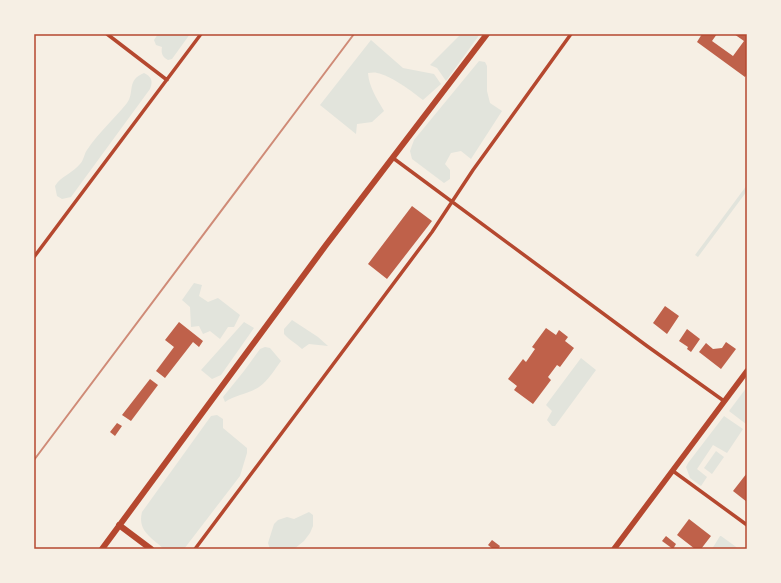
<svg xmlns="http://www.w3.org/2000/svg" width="781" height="583" font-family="Raleway,sans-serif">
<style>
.green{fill:#e2e4dc}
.building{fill:#bf614a}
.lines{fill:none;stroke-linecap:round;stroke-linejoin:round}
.minor{stroke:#b5482f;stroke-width:3.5}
.secondary{stroke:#b5482f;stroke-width:5.5}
.primary{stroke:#b5482f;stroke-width:6}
.rail{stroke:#cf8b77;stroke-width:2}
.neatline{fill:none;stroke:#b5482f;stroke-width:1.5}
</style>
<rect width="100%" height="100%" fill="#f6efe4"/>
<path class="green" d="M 158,34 L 190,34 L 172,59 L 168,60 C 162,57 161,53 162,47 L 156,45 L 154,40 Z
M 461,34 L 480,34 L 446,81 L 437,68 L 430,65 Z
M 371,40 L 403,68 L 434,74 L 441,84 L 423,100 C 413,92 390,75 377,73 C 374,72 371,73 368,73 C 369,87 377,99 384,111 L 372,122 L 357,124 L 356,134 L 320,105 Z
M 479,61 L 485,62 L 487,66 L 487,91 L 490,103 L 502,111 L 471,159 L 461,151 L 451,153 L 445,164 L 450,170 L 450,179 L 444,183 L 412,159 L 410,151 L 414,140 Z
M 144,73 C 152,77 153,81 150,89 L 71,197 L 62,199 L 57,196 L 55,186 C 61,176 73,173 80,164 C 84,160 84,154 87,150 C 98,133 114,119 127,103 C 135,93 126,80 144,73 Z
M 747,185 L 747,191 L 698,257 L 695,255 Z
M 194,283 L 202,285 L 199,296 L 208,302 L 218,298 L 240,315 L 234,327 L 228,327 L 220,339 L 210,331 L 203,334 L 199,326 L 191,327 L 190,307 L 182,300 Z
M 292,320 L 318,337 L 328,346 L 309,344 L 302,349 C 296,343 289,340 284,334 L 284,329 Z
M 244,322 L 254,328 L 221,375 L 212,379 L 201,370 Z
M 265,347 L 270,348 L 281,361 C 275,369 268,381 259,387 C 248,394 235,395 225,402 L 223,397 L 244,371 L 260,349 Z
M 581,358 L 596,370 L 555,426 L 552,426 L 547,420 L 552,411 L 546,405 Z
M 747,387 L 747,423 L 746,424 L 729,411 Z
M 217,415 L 223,419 L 223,428 L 247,448 L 247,453 L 240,476 L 184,549 L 164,549 C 152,538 137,531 142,512 L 211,416 Z
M 724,416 L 743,429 L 727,453 L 713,445 L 697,469 L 707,477 L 701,486 L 690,478 L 686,467 L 688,463 Z
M 716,451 L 724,457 L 712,474 L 704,468 Z
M 309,512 L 313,515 L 313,526 L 310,533 L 304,541 L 294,549 L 270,549 L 268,543 L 274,524 L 278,520 L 287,517 L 294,519 Z
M 720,536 L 721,536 L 739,549 L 712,549 Z"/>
<path class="building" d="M 702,34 L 717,34 L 712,41 L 733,56 L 744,41 L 734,34 L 747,34 L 747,74 L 745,77 L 697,42 Z
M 412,206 L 432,221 L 387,279 L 368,264 Z
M 665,306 L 679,316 L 667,334 L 653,323 Z
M 179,322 L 203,341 L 199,347 L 193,342 L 165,378 L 156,371 L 174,347 L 165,340 Z
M 546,328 L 556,335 L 559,330 L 568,337 L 565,341 L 574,348 L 560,367 L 557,365 L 548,377 L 551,380 L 533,404 L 514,390 L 517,386 L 508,379 L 523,359 L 526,362 L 535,349 L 532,347 Z
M 687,329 L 700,339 L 691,352 L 687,349 L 688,347 L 679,341 Z
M 726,342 L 736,349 L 721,369 L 699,352 L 706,343 L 713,349 L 722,348 Z
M 150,379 L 158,385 L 131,421 L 122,415 Z
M 117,423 L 122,426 L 115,436 L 110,432 Z
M 747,473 L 747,502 L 733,491 Z
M 689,519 L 711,536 L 701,549 L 695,549 L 677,535 Z
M 666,536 L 676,544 L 673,549 L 662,541 Z
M 492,540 L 500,546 L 498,549 L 493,549 L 488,545 Z"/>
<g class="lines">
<path class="minor" d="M 107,34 L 167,80
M 393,158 L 647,346 L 724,401
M 34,257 L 201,34
M 673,471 L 747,525
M 195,549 L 432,232 L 473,170 L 571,34"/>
<path class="secondary" d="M 614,549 L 747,371"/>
<path class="primary" d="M 119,525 L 151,549
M 102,549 L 326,245 L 487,34"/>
<path class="rail" d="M 34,460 L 354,34"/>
</g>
<rect width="781" height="583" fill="none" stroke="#f6efe4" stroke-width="70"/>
<rect x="35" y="35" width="711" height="513" class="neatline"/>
</svg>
